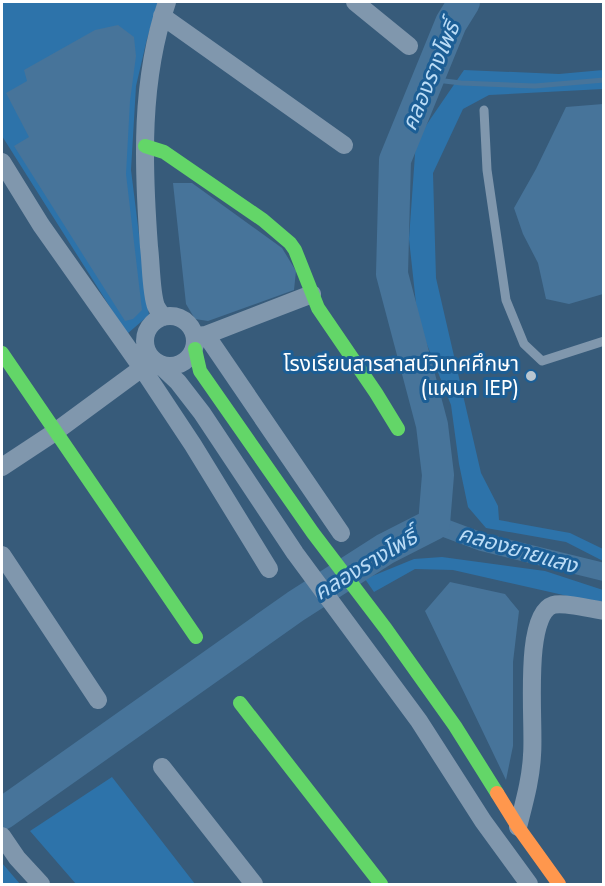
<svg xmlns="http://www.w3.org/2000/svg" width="605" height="886" font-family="Jost,'Noto Sans Thai',sans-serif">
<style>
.green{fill:#2d73aa}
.water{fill:#47749a}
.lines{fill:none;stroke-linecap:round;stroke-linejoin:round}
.stream{stroke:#47749a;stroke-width:5}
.canal{stroke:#47749a;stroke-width:18}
.river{stroke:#47749a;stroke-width:32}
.lane{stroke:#8097ad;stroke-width:9}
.street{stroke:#8097ad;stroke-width:18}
.fast{stroke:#63d668;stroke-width:14}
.slow{stroke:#ff974d;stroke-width:14}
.poi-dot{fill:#b9c6d0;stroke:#1c5e95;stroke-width:2}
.labels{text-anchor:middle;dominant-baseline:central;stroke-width:6;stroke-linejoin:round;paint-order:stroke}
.poi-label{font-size:21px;fill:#fff;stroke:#1c5e95;text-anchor:end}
.water-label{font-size:22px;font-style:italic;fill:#bbdcf6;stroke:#1c5e95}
</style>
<rect width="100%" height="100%" fill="#375b7a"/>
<path class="green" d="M 2,2 L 158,2 L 147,39 L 136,86 L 131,170 L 149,315 L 127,334 L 2,136 Z
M 464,70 L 559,74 L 603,70 L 603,89 L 489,95 L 463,109 L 433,173 L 436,278 L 481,473 L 498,506 L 499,520 L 570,533 L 603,549 L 603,561 L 566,542 L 486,528 L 468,507 L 459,464 L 451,405 L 418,322 L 409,239 L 416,140 Z
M 442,557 L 545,571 L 603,590 L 603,604 L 453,570 L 415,569 L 374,592 L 365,579 L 414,559 Z
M 112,777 L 195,884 L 76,884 L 30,831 Z
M 2,863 L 20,884 L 2,884 Z"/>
<path class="water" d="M 118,25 L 134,37 L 136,56 L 130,101 L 126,174 L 142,310 L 133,319 L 125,321 L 14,146 L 29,137 L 6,93 L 27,81 L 24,70 L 95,30 Z
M 603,104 L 603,294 L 569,304 L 546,299 L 538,263 L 523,234 L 514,208 L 536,169 L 566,107 Z
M 173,183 L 192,183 L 282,248 L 296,271 L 294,290 L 208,321 L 195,319 L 186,304 Z
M 450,582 L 505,594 L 519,611 L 513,662 L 513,746 L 506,780 L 425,611 Z"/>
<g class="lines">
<path class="stream" d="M 428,79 L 461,83 L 535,86 L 604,80"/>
<path class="canal" d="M 434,524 L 482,542 L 604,572"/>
<path class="river" d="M 2,814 L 296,606 L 385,549 L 434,524 L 438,475 L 432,425 L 392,274 L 395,160 L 451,23 L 464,2"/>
<path class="lane" d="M 484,110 L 487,170 L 506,300 L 524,344 L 542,361 L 604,341"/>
<path class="street" d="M 355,2 L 409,46
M 162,16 L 344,145
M 2,162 L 41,225 L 142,368 L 193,445 L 269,569
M145 341a25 25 0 1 1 50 0a25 25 0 1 1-50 0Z
M 163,317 C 161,314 158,310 156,306 C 151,294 151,261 149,247 C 143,165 140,80 167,2
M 206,335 L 341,533
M 196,336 L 206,335 L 312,294
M 159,364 L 178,382 L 202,413 L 295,553 L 419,721 L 483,821 L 529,884
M 2,467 L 55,432 L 142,368 L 149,361
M 2,555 L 98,700
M 162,767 L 254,884
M 518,827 C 524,803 531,779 532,755 C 535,727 522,615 553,605 C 563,602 593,609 604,611
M 2,836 L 17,858 L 41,884"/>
<path class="fast" d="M 145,146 L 164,152 L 263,220 L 290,243 L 295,250 L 318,308 L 376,393 L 398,429
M 195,349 L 200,371 L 313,533 L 386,629 L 455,726 L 497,793
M 2,353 L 196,637
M 240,703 L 381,884"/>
<path class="slow" d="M 497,793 L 518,827 L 559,884"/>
</g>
<circle class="poi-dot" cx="531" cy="376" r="6"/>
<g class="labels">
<g class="poi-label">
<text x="519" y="364">โรงเรียนสารสาสน์วิเทศศึกษา<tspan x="519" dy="24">(แผนก IEP)</tspan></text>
</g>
<g class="water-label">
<text transform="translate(430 76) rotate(-67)">คลองรางโพธิ์</text>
<text transform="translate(518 549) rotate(16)">คลองยายแสง</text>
<text transform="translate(365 564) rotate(-31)">คลองรางโพธิ์</text>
</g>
</g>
<rect width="605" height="886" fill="none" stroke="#ffffff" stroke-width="6"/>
</svg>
